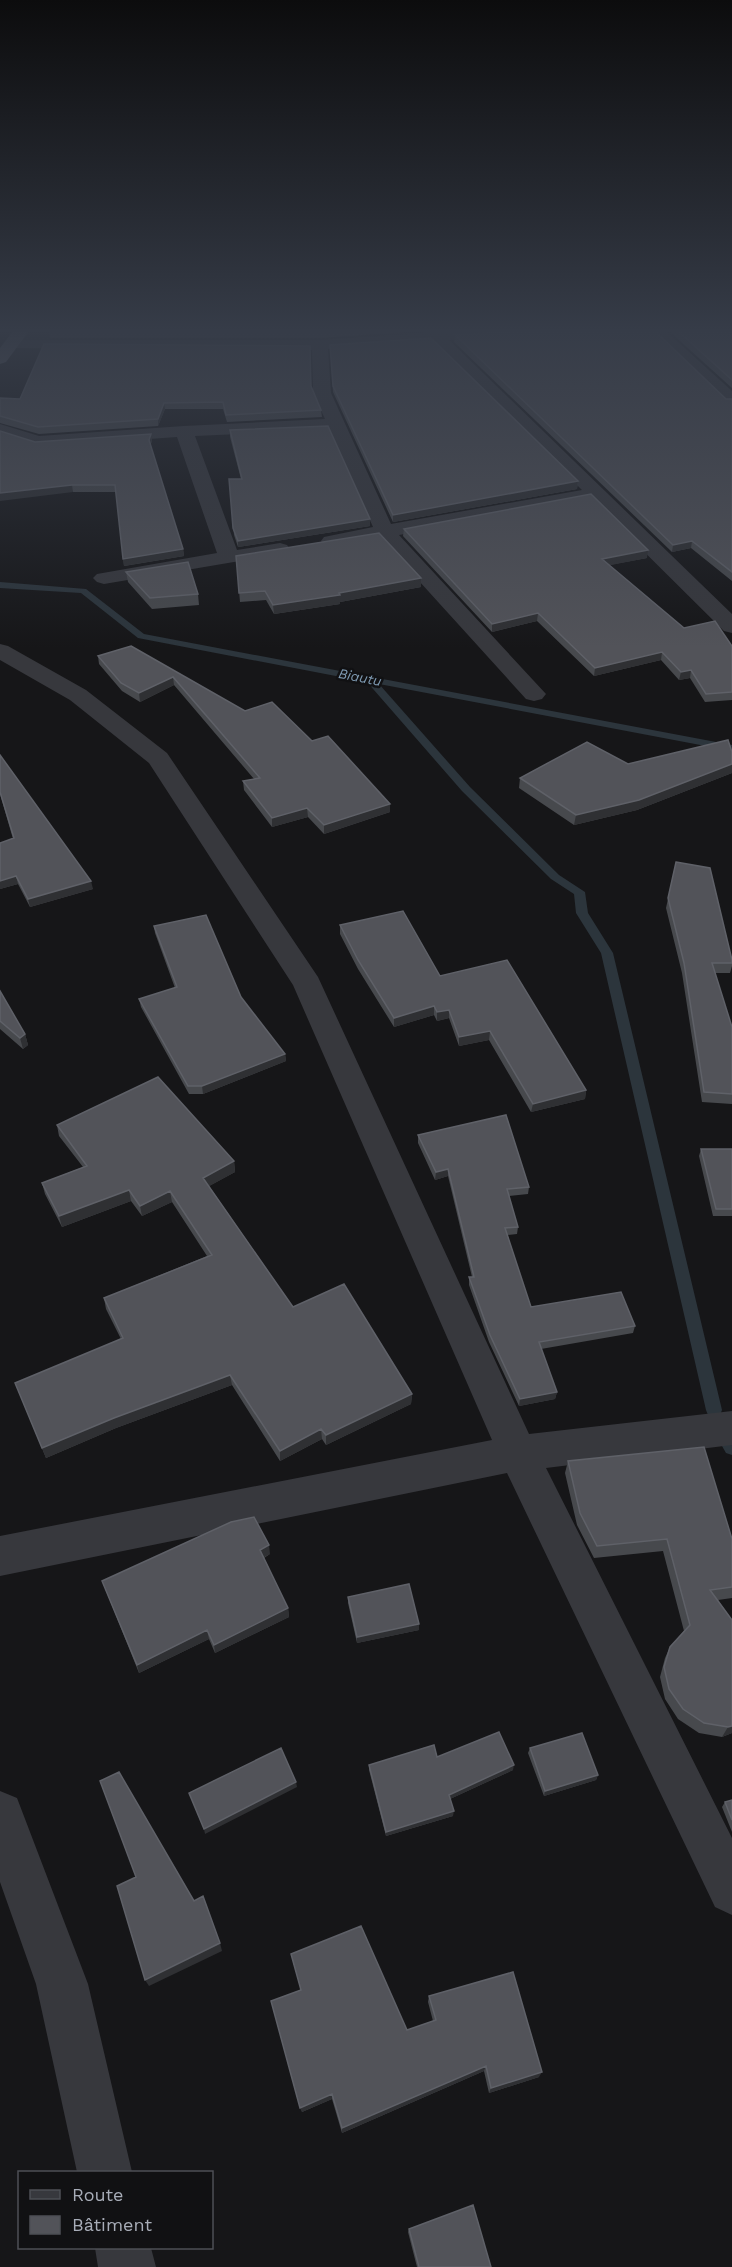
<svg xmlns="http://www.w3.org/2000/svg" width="732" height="2267" font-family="'Work Sans',sans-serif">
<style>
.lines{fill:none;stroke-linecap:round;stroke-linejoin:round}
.stream{fill:#2c353c;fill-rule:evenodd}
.street{fill:#37383d;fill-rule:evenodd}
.highway{fill:#63666e;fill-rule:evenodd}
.wall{fill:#47494d}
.shaded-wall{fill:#2f3033}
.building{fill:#525359;stroke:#5f6168;stroke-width:1.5}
.labels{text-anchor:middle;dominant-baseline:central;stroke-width:5;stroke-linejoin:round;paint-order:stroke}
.far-water-label{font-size:14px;font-style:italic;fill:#7f9bb3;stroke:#111113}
</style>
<rect width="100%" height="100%" fill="#161618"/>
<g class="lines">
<path class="stream" d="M 0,582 L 86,589 L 144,634 L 732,745 L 732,751 L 379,684 L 470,787 L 559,875 L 585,892 L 588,913 L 613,953 L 722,1410 L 720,1415 L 714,1417 L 708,1415 L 706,1410 L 601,953 L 576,913 L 574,894 L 551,879 L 462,791 L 367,682 L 138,638 L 81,593 L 0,588 Z
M 730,1439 L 732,1439 L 732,1455 L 726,1453 L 722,1446 L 724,1441 Z"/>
<path class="street" d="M 422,331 L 522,331 L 514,336 L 449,340 L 732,614 L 732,633 L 724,631 L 591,499 L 399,535 L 546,694 L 542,699 L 534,701 L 526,699 L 380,538 L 331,547 L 324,545 L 321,541 L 324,537 L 373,527 L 330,430 L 195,436 L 237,550 L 280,543 L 287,545 L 290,549 L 287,553 L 104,584 L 97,582 L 93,578 L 97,574 L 217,553 L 177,437 L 37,447 L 0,435 L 0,424 L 39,436 L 184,426 L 325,419 L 313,393 L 312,350 L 6,348 L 4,345 L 6,342 L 12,340 L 320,340 L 423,333 ZM 432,342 L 582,490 L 391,524 L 331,393 L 328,349 Z
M 649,331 L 666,331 L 732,391 L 732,405 L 726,404 Z
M 0,644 L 8,646 L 86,690 L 167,753 L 318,977 L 529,1434 L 732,1411 L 732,1445 L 546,1468 L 732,1838 L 732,1915 L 715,1907 L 507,1473 L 0,1576 L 0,1536 L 492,1440 L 293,985 L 149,763 L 70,700 L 0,660 Z
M 0,1791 L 17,1798 L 88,1984 L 132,2172 L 77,2172 L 36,1984 L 0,1882 Z
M 95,2248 L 151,2248 L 156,2267 L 98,2267 Z"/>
<path class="highway" d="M 13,331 L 29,331 L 6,362 L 0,364 L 0,348 Z"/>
</g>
<path class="wall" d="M 49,331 L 420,331 L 320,338 L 50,338 Z
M 669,331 L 732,331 L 732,388 Z
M 515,332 L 726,399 L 732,399 L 732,581 L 691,548 L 672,552 L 454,342 L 455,335 Z
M 330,345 L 578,481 L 577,489 L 393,522 L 333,392 Z
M 311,387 L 321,410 L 322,417 L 227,422 L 223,409 L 165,409 L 158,426 L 39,434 L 0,423 L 0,398 L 20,399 Z
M 230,430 L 370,519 L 370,526 L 238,547 L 234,535 L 229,479 L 241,479 L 230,437 Z
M 151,434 L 152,441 L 150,445 L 183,549 L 184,556 L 124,566 L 116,492 L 73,492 L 35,442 Z
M 404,529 L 647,558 L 609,565 L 684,628 L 732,646 L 732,700 L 705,702 L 690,678 L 679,680 L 661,660 L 594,676 L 537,621 L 492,632 L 403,536 Z
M 236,556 L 421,578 L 421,587 L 340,602 L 340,604 L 274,614 L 266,600 L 240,602 Z
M 126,572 L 198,594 L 199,605 L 152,609 L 128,582 Z
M 131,646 L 245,711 L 312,741 L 390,812 L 324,834 L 308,817 L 272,827 L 244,790 L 243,781 L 254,779 L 174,685 L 140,702 L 122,691 L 99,664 L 98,656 Z
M 732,752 L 732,773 L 637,810 L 574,825 L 519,788 L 520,778 Z
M 0,755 L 93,889 L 30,907 L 18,884 L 0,889 L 13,839 L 0,794 Z
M 676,862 L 732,960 L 732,966 L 730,973 L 715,973 L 732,1027 L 732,1104 L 702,1102 L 682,973 L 666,908 Z
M 340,925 L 440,976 L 586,1090 L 585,1099 L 531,1112 L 489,1040 L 459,1046 L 449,1018 L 437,1021 L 434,1015 L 394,1027 L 358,969 L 340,934 Z
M 154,926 L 241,997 L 285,1054 L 286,1061 L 203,1094 L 189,1094 L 141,1007 L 139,999 L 175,988 L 155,933 Z
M 0,991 L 25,1034 L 28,1045 L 23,1049 L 0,1029 Z
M 57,1125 L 234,1161 L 235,1172 L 209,1186 L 293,1307 L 412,1394 L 411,1404 L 326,1445 L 322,1439 L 280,1461 L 232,1385 L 116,1428 L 46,1458 L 15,1383 L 121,1339 L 106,1309 L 104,1298 L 207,1256 L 172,1202 L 142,1216 L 131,1201 L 62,1227 L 45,1194 L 42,1183 L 83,1167 L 59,1136 Z
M 418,1135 L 529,1187 L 528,1194 L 509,1196 L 518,1227 L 517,1234 L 507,1235 L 531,1307 L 635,1326 L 633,1333 L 541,1349 L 557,1392 L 555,1399 L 519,1406 L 489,1342 L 469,1285 L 469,1277 L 472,1277 L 448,1176 L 435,1180 L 418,1143 Z
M 701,1149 L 732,1149 L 732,1216 L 713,1216 L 699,1156 Z
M 568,1461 L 732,1539 L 732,1598 L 718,1600 L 732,1620 L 732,1733 L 722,1737 L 699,1733 L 678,1719 L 665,1699 L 660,1677 L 665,1658 L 670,1647 L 684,1631 L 663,1551 L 594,1558 L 577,1525 L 565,1473 Z
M 270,1554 L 264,1558 L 288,1608 L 289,1617 L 215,1653 L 209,1639 L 139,1673 L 102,1581 Z
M 348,1597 L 419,1624 L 419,1630 L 357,1643 L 348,1603 Z
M 530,1748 L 598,1775 L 596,1780 L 544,1796 L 528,1753 Z
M 437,1757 L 513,1770 L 450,1799 L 453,1816 L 386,1836 L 369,1770 L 369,1765 Z
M 732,1800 L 732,1832 L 722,1807 L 725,1802 Z
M 291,1954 L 407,2030 L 433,2021 L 428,2002 L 429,1996 L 539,2077 L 489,2093 L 484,2071 L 342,2133 L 332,2099 L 302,2112 L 271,2001 L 301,1990 Z
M 409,2229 L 491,2267 L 417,2267 L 408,2232 Z"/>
<path class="shaded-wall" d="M 164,403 L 165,409 L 158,426 L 158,419 Z
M 151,434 L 152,441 L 150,447 L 149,440 Z
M 578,481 L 577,489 L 393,522 L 393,515 Z
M 72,485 L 73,492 L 0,501 L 0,493 Z
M 370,519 L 370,526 L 238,547 L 238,541 Z
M 692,541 L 691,548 L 672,552 L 673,545 Z
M 183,549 L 184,556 L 124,566 L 123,559 Z
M 648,550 L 647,558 L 601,567 L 602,559 Z
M 421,578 L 421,587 L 340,602 L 340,604 L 274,614 L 273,605 Z
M 538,613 L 537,621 L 492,632 L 492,624 Z
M 662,652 L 661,660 L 594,676 L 595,668 Z
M 691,670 L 690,678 L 679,680 L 681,672 Z
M 173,677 L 174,685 L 140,702 L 139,693 Z
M 732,764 L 732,773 L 637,810 L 574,825 L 576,815 Z
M 390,804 L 390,812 L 324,834 L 324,825 Z
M 307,808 L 308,817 L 272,827 L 272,818 Z
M 16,876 L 18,884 L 0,889 L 0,881 Z
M 91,881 L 93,889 L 30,907 L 28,899 Z
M 434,1006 L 434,1015 L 394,1027 L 394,1018 Z
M 449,1010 L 449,1018 L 437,1021 L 437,1012 Z
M 490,1031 L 489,1040 L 459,1046 L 459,1037 Z
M 25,1034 L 28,1045 L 23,1049 L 20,1038 Z
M 285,1054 L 286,1061 L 203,1094 L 202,1086 Z
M 586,1090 L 585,1099 L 531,1112 L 533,1104 Z
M 234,1161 L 235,1172 L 204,1189 L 203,1178 Z
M 448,1169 L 448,1176 L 435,1180 L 436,1172 Z
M 129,1190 L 131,1201 L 62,1227 L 59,1216 Z
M 170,1191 L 172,1202 L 142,1216 L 140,1206 Z
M 230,1375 L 232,1385 L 116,1428 L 46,1458 L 42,1448 L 114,1418 Z
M 557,1392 L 555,1399 L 519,1406 L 520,1399 Z
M 412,1394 L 411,1404 L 326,1445 L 326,1435 Z
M 321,1429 L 322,1439 L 280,1461 L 280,1451 Z
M 269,1545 L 270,1554 L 261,1559 L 260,1550 Z
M 288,1608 L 289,1617 L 215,1653 L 214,1645 Z
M 419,1624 L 419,1630 L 357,1643 L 357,1637 Z
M 207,1630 L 209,1639 L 139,1673 L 137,1665 Z
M 732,1726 L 732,1733 L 722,1737 L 728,1727 Z
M 514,1765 L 513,1770 L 448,1800 L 449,1795 Z
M 598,1775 L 596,1780 L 544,1796 L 545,1791 Z
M 296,1782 L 297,1787 L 205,1834 L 204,1829 Z
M 454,1811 L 453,1816 L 386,1836 L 386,1832 Z
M 220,1943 L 222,1951 L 149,1986 L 145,1980 Z
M 486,2066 L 484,2071 L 342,2133 L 342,2128 Z
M 542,2072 L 539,2077 L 489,2093 L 491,2088 Z
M 332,2094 L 332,2099 L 302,2112 L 300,2108 Z"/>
<path class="building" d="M 516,331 L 655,331 L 726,399 L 732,399 L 732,572 L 692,541 L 673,545 L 455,335 Z
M 678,331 L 732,331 L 732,380 Z
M 431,338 L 578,481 L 393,515 L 333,386 L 330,345 Z
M 44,344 L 310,346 L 311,386 L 321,410 L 226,415 L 223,402 L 164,403 L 158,419 L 38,427 L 0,416 L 0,398 L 20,399 Z
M 328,426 L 370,519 L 238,541 L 233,528 L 229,479 L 242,479 L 230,430 Z
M 0,431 L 35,442 L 151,434 L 149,440 L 183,549 L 123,559 L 115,485 L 72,485 L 0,493 Z
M 591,494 L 648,550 L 602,559 L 684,628 L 715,621 L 732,646 L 732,692 L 706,694 L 691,670 L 681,672 L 662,652 L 595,668 L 538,613 L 492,624 L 404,529 Z
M 379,533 L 421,578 L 339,593 L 340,595 L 273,605 L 265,591 L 239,593 L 236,556 Z
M 188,562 L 198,594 L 150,598 L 126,572 Z
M 131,646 L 245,711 L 272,702 L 312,741 L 328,736 L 390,804 L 324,825 L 307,808 L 272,818 L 243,781 L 260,778 L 173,677 L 139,693 L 121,683 L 98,656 Z
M 728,740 L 732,752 L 732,764 L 639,800 L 576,815 L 520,778 L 587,742 L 628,764 Z
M 0,755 L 91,881 L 28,899 L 16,876 L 0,881 L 0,843 L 14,838 L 0,792 Z
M 676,862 L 710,868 L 732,960 L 732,963 L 712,963 L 732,1027 L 732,1094 L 704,1092 L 684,963 L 668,898 Z
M 403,911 L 440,976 L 507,960 L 586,1090 L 533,1104 L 490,1031 L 459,1037 L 449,1010 L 437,1012 L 434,1006 L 394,1018 L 358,960 L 340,925 Z
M 206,915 L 241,997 L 285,1054 L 202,1086 L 188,1086 L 139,999 L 177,987 L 154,926 Z
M 0,991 L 25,1034 L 20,1038 L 0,1021 Z
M 158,1077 L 234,1161 L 203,1178 L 293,1307 L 344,1284 L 412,1394 L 326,1435 L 321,1429 L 280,1451 L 230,1375 L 114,1418 L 42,1448 L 15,1383 L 123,1338 L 104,1298 L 212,1255 L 170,1191 L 140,1206 L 129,1190 L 59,1216 L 42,1183 L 87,1166 L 57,1125 Z
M 506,1115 L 529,1187 L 507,1189 L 518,1227 L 505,1228 L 531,1307 L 621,1292 L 635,1326 L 539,1342 L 557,1392 L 520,1399 L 490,1335 L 469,1277 L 474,1277 L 448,1169 L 436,1172 L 418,1135 Z
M 701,1149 L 732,1149 L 732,1209 L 716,1209 Z
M 704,1447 L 732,1539 L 732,1587 L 710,1590 L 732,1620 L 732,1726 L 728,1727 L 704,1723 L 683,1709 L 669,1689 L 664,1667 L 670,1647 L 690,1625 L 667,1539 L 597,1546 L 580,1513 L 568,1461 Z
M 254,1517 L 269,1545 L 260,1550 L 288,1608 L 214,1645 L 207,1630 L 137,1665 L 102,1581 L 231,1522 Z
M 409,1584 L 419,1624 L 357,1637 L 348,1597 Z
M 499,1732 L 514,1765 L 449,1795 L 454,1811 L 386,1832 L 369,1765 L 434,1745 L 437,1757 Z
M 582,1733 L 598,1775 L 545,1791 L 530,1748 Z
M 281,1748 L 296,1782 L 204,1829 L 189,1793 Z
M 119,1772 L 194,1901 L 203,1896 L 220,1943 L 145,1980 L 117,1886 L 136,1877 L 100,1781 Z
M 732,1800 L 732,1820 L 725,1802 Z
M 361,1926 L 407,2030 L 436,2020 L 429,1996 L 513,1972 L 542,2072 L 491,2088 L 486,2066 L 342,2128 L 332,2094 L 300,2108 L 271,2001 L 301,1990 L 291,1954 Z
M 473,2205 L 491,2267 L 419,2267 L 409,2229 Z"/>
<linearGradient id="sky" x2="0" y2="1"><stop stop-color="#0c0c0d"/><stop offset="0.51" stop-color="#363c48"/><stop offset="1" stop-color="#363c48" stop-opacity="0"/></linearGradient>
<rect width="732" height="648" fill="url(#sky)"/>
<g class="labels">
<g class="far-water-label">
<text transform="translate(360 677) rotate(11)">Biautu</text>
</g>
</g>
<rect x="18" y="2171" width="195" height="78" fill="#111113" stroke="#4d4f55" stroke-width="1.5"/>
<rect x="30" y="2190" width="30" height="9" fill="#37383d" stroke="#4d4f55" stroke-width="1.5"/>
<text x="72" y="2201" font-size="18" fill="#a8adb8">Route</text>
<rect x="30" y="2216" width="30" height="18" fill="#525359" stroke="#4d4f55" stroke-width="1.5"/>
<text x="72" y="2231" font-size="18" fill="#a8adb8">Bâtiment</text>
</svg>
